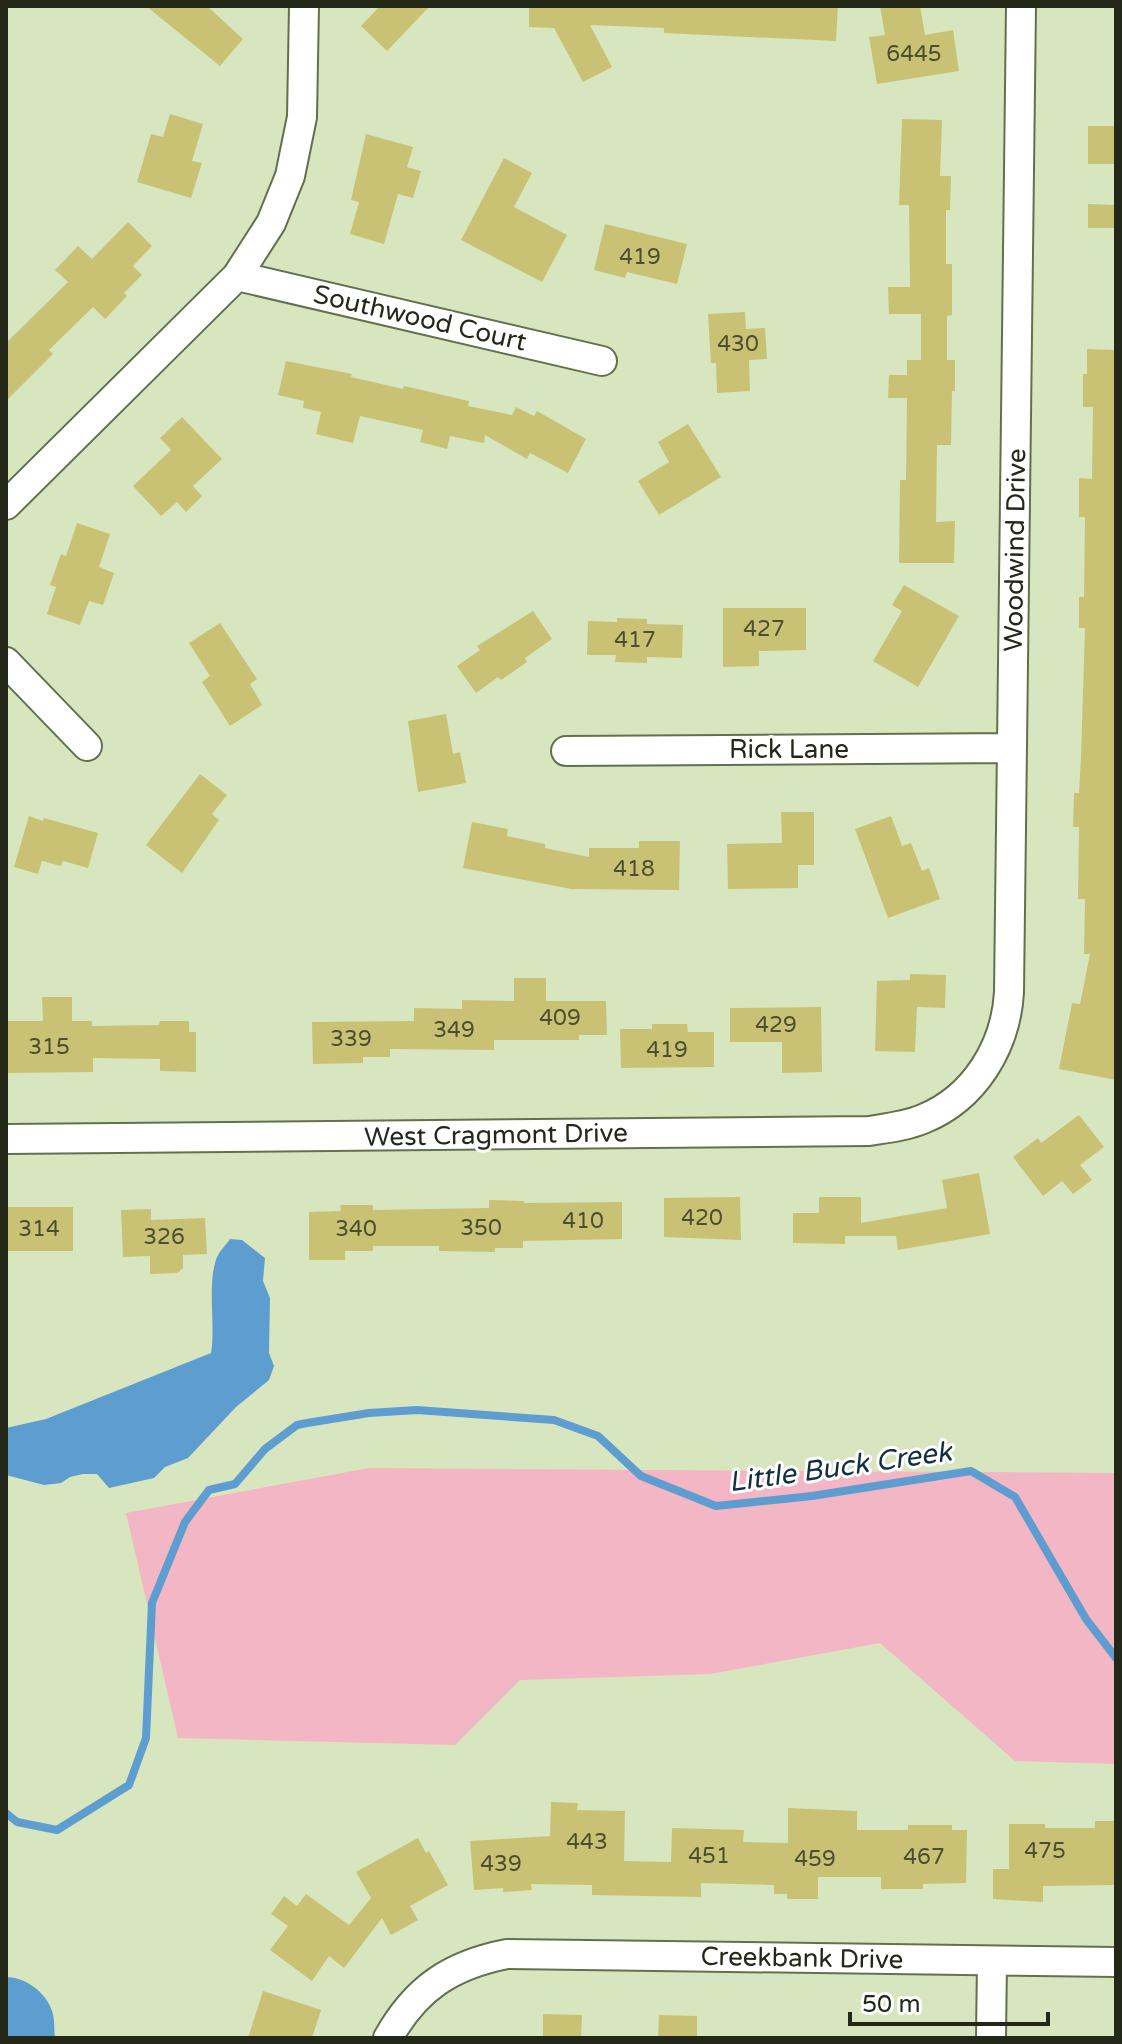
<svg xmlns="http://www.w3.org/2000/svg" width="1122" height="2044" font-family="'Varela Round',sans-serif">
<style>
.green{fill:#f2b6c4}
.water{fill:#5d9dcf}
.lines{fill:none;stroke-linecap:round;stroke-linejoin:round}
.stream{stroke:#5d9dcf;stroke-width:8}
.building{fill:#c9c275}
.minor-casing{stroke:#64704d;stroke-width:32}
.minor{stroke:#fff;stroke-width:28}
.labels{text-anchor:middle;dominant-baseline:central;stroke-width:6;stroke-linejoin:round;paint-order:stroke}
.number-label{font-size:22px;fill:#4c4e30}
.street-label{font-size:26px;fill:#232819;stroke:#fff}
.water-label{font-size:28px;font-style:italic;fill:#122e43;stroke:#fff}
</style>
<rect width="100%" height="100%" fill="#d8e6bf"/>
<path class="green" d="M 369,1468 L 1116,1473 L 1116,1764 L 1015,1761 L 880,1643 L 710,1674 L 520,1680 L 455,1745 L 178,1738 L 126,1513 Z"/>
<path class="water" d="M 230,1239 L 242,1240 L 265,1258 L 263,1281 L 270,1298 L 269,1353 L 274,1366 L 269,1380 L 236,1407 L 188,1458 L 165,1467 L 154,1478 L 109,1488 L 97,1474 L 83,1474 L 70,1477 L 61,1483 L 44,1485 L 6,1475 L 6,1428 L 46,1419 L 211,1353 C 216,1325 206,1280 218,1255 C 221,1249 227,1244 230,1239 Z
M 6,1977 C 25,1977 46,1992 52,2011 C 55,2019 54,2030 55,2038 L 6,2038 Z"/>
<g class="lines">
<path class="stream" d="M 6,1813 L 17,1822 L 57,1830 L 129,1785 L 146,1738 L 152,1603 L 185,1522 L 209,1490 L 235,1484 L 265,1449 L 297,1425 L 307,1423 L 369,1413 L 417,1410 L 554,1420 L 598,1436 L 641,1476 L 716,1506 L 812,1496 L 971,1471 L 1015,1497 L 1086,1619 L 1116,1658"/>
</g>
<path class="building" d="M 146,6 L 207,6 L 243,39 L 220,66 Z
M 380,6 L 430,6 L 387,51 L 361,26 Z
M 529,6 L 838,6 L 836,41 L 664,33 L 664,28 L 590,25 L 612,67 L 583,82 L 554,28 L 529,27 Z
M 880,6 L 920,6 L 925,35 L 953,30 L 959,71 L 877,84 L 869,37 L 885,35 Z
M 170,114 L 203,124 L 192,161 L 202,163 L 191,198 L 137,182 L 151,134 L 163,137 Z
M 902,119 L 942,120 L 940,176 L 951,176 L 950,210 L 946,210 L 946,264 L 952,264 L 952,315 L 947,316 L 947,360 L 955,360 L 955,391 L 952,391 L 951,445 L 937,445 L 936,522 L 955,521 L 954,563 L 899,563 L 900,480 L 906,480 L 907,398 L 888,398 L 889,375 L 907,375 L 907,360 L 921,360 L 921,314 L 889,314 L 888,287 L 910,287 L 909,205 L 899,205 Z
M 1088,126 L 1116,126 L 1116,164 L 1088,164 Z
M 366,134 L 413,147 L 407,167 L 421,171 L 413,198 L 398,194 L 384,244 L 350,234 L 359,202 L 351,200 Z
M 504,158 L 532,173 L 514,207 L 567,235 L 542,282 L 461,240 Z
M 1088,204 L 1116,205 L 1116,228 L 1088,228 Z
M 128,222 L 152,246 L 133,266 L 142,275 L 124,293 L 127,296 L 105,319 L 93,307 L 49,350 L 53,354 L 6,401 L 6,343 L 68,282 L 55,270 L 78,246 L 92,259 Z
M 605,224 L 687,244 L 677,284 L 627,272 L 625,278 L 594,270 Z
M 745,312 L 746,329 L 765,328 L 767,359 L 749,360 L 750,391 L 717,393 L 716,363 L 711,363 L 708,314 Z
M 1087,349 L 1116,350 L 1116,1080 L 1059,1069 L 1072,1003 L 1080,1004 L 1090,954 L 1084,954 L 1085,899 L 1078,899 L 1079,827 L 1073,827 L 1074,793 L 1079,793 L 1081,757 L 1085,628 L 1079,628 L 1079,597 L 1084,597 L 1085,517 L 1079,517 L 1079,478 L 1092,479 L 1093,407 L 1083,407 L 1083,374 L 1087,374 Z
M 286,361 L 352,374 L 351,377 L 403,389 L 404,386 L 469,401 L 468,406 L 512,415 L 516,407 L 534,416 L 537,411 L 586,439 L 568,473 L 530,453 L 527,459 L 485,435 L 484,443 L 450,436 L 447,449 L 420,442 L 423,430 L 360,416 L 353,443 L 316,434 L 321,412 L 303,408 L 304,401 L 278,395 Z
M 182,417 L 222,459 L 193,486 L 202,496 L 186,512 L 177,502 L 161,516 L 133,486 L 171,450 L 160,438 Z
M 688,424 L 721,477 L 659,515 L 638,481 L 669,462 L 658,442 Z
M 77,523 L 110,534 L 99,567 L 114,573 L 103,605 L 89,601 L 80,625 L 47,614 L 56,587 L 50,585 L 61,554 L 66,556 Z
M 904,585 L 959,616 L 918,687 L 873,661 L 902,611 L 892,605 Z
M 723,608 L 806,608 L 806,650 L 759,651 L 759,666 L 723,667 Z
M 533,611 L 552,639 L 525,658 L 527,662 L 501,680 L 498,677 L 476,693 L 457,666 L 480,650 L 477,646 Z
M 617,618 L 647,619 L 647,624 L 683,625 L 682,658 L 647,657 L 647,663 L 615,662 L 616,655 L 587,655 L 588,621 L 617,622 Z
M 220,623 L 257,679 L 250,684 L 262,705 L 230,726 L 202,682 L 210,676 L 189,643 Z
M 446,714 L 453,754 L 460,752 L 466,783 L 418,792 L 408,721 Z
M 200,774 L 227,795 L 212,814 L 219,820 L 182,873 L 146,845 Z
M 781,812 L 814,812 L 814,865 L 798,865 L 798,888 L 728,889 L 727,844 L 782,843 Z
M 29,816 L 43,821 L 44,818 L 98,833 L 88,868 L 63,861 L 61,866 L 42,861 L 38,874 L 14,867 Z
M 891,816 L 902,846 L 911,843 L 922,871 L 929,868 L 940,899 L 888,918 L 855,829 Z
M 472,822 L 508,829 L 507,836 L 545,844 L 545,848 L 589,857 L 589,848 L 639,848 L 639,841 L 680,841 L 679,890 L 571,889 L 463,868 Z
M 910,974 L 946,975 L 945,1008 L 917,1007 L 915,1052 L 875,1051 L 877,981 L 910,980 Z
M 514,978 L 546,978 L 546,1001 L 606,1001 L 607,1035 L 579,1035 L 579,1040 L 494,1040 L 494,1050 L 390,1049 L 390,1057 L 363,1057 L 363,1063 L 313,1064 L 312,1022 L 414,1021 L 414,1008 L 462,1009 L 462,1000 L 514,1001 Z
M 42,997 L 72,997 L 72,1021 L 92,1021 L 92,1026 L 159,1025 L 160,1021 L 189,1021 L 189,1032 L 196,1032 L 196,1072 L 160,1071 L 160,1059 L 93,1058 L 93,1072 L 6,1073 L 6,1021 L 43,1021 Z
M 821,1007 L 822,1072 L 782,1073 L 782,1042 L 730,1042 L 730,1008 Z
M 652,1024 L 687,1024 L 688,1032 L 714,1032 L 714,1067 L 621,1068 L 620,1029 L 652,1029 Z
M 1079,1115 L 1104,1147 L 1080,1165 L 1092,1180 L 1073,1194 L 1062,1181 L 1043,1196 L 1013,1157 L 1038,1138 L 1041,1143 Z
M 979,1173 L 990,1234 L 898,1250 L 896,1236 L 845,1236 L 845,1244 L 793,1243 L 793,1213 L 819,1213 L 819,1197 L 861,1197 L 861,1223 L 947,1208 L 942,1180 Z
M 740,1197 L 741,1240 L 664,1237 L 664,1198 Z
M 489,1200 L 524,1201 L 524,1203 L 622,1202 L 622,1239 L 523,1241 L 523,1248 L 495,1248 L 495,1252 L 439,1251 L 439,1246 L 373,1246 L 373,1251 L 345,1251 L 345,1260 L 309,1260 L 309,1212 L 341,1211 L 340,1205 L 373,1205 L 373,1210 L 489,1208 Z
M 6,1207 L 73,1207 L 73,1251 L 6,1251 Z
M 151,1209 L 151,1220 L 205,1218 L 207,1254 L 183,1255 L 183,1268 L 177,1273 L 150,1274 L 150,1256 L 123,1257 L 121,1210 Z
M 551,1802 L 578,1803 L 577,1810 L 625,1811 L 624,1861 L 671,1862 L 672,1828 L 744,1830 L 743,1842 L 788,1843 L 788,1808 L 857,1811 L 857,1830 L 908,1830 L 908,1825 L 952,1825 L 952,1830 L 967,1830 L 966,1883 L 923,1884 L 923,1889 L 881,1889 L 881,1877 L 818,1877 L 818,1899 L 787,1899 L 787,1894 L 774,1894 L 774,1885 L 701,1883 L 701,1897 L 592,1895 L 592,1885 L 531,1884 L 532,1890 L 503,1892 L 503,1888 L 474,1890 L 470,1841 L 550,1836 Z
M 1095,1821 L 1116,1821 L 1116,1885 L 1043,1886 L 1043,1902 L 993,1899 L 993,1869 L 1009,1869 L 1009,1824 L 1045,1824 L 1045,1828 L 1095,1828 Z
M 418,1838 L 426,1853 L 429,1851 L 448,1885 L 410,1906 L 418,1920 L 391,1935 L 382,1918 L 344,1968 L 329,1956 L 312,1981 L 270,1950 L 288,1926 L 271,1914 L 284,1896 L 297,1906 L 306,1894 L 349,1925 L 371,1898 L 356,1872 Z
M 263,1991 L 321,2010 L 312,2038 L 248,2038 Z
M 543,2014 L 582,2015 L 581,2038 L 543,2038 Z
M 659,2015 L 697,2016 L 697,2038 L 658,2038 Z"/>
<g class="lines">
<g class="minor-casing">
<path id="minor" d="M 237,276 L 602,361
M 6,505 L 237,276 L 271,223 L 290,176 L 302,117 L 304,6
M 6,662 L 87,746
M 566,751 L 1012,748
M 6,1139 L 869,1131 C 888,1128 906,1126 923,1119 C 975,1098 1006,1046 1009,992 L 1021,6
M 388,2038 C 416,1988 451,1965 507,1954 L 1116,1962
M 991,2038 L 992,1961"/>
</g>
<use href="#minor" class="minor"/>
</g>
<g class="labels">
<g class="number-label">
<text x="914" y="54">6445</text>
<text x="640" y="257">419</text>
<text x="738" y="344">430</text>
<text x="764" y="629">427</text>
<text x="635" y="640">417</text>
<text x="634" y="869">418</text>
<text x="560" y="1018">409</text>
<text x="776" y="1025">429</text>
<text x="454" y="1030">349</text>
<text x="351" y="1039">339</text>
<text x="49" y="1047">315</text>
<text x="667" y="1050">419</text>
<text x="702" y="1218">420</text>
<text x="583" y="1221">410</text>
<text x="481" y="1228">350</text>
<text x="39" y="1229">314</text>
<text x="356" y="1229">340</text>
<text x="164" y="1237">326</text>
<text x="587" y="1842">443</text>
<text x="1045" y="1851">475</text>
<text x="709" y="1856">451</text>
<text x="924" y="1857">467</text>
<text x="815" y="1859">459</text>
<text x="501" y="1864">439</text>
</g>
<g class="street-label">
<text transform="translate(420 318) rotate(13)">Southwood Court</text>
<text transform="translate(1015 550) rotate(-89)">Woodwind Drive</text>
<text x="789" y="749">Rick Lane</text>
<text transform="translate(496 1135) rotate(-1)">West Cragmont Drive</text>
<text transform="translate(802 1958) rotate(1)">Creekbank Drive</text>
</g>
<g class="water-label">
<text transform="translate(840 1467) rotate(-8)">Little Buck Creek</text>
</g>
</g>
<rect width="1122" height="2044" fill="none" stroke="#232819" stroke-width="16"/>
<path d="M850 2012v12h198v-12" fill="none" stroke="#232819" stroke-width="4"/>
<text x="862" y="2012" font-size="24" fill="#232819" stroke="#ffffff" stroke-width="6" paint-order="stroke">50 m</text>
</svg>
